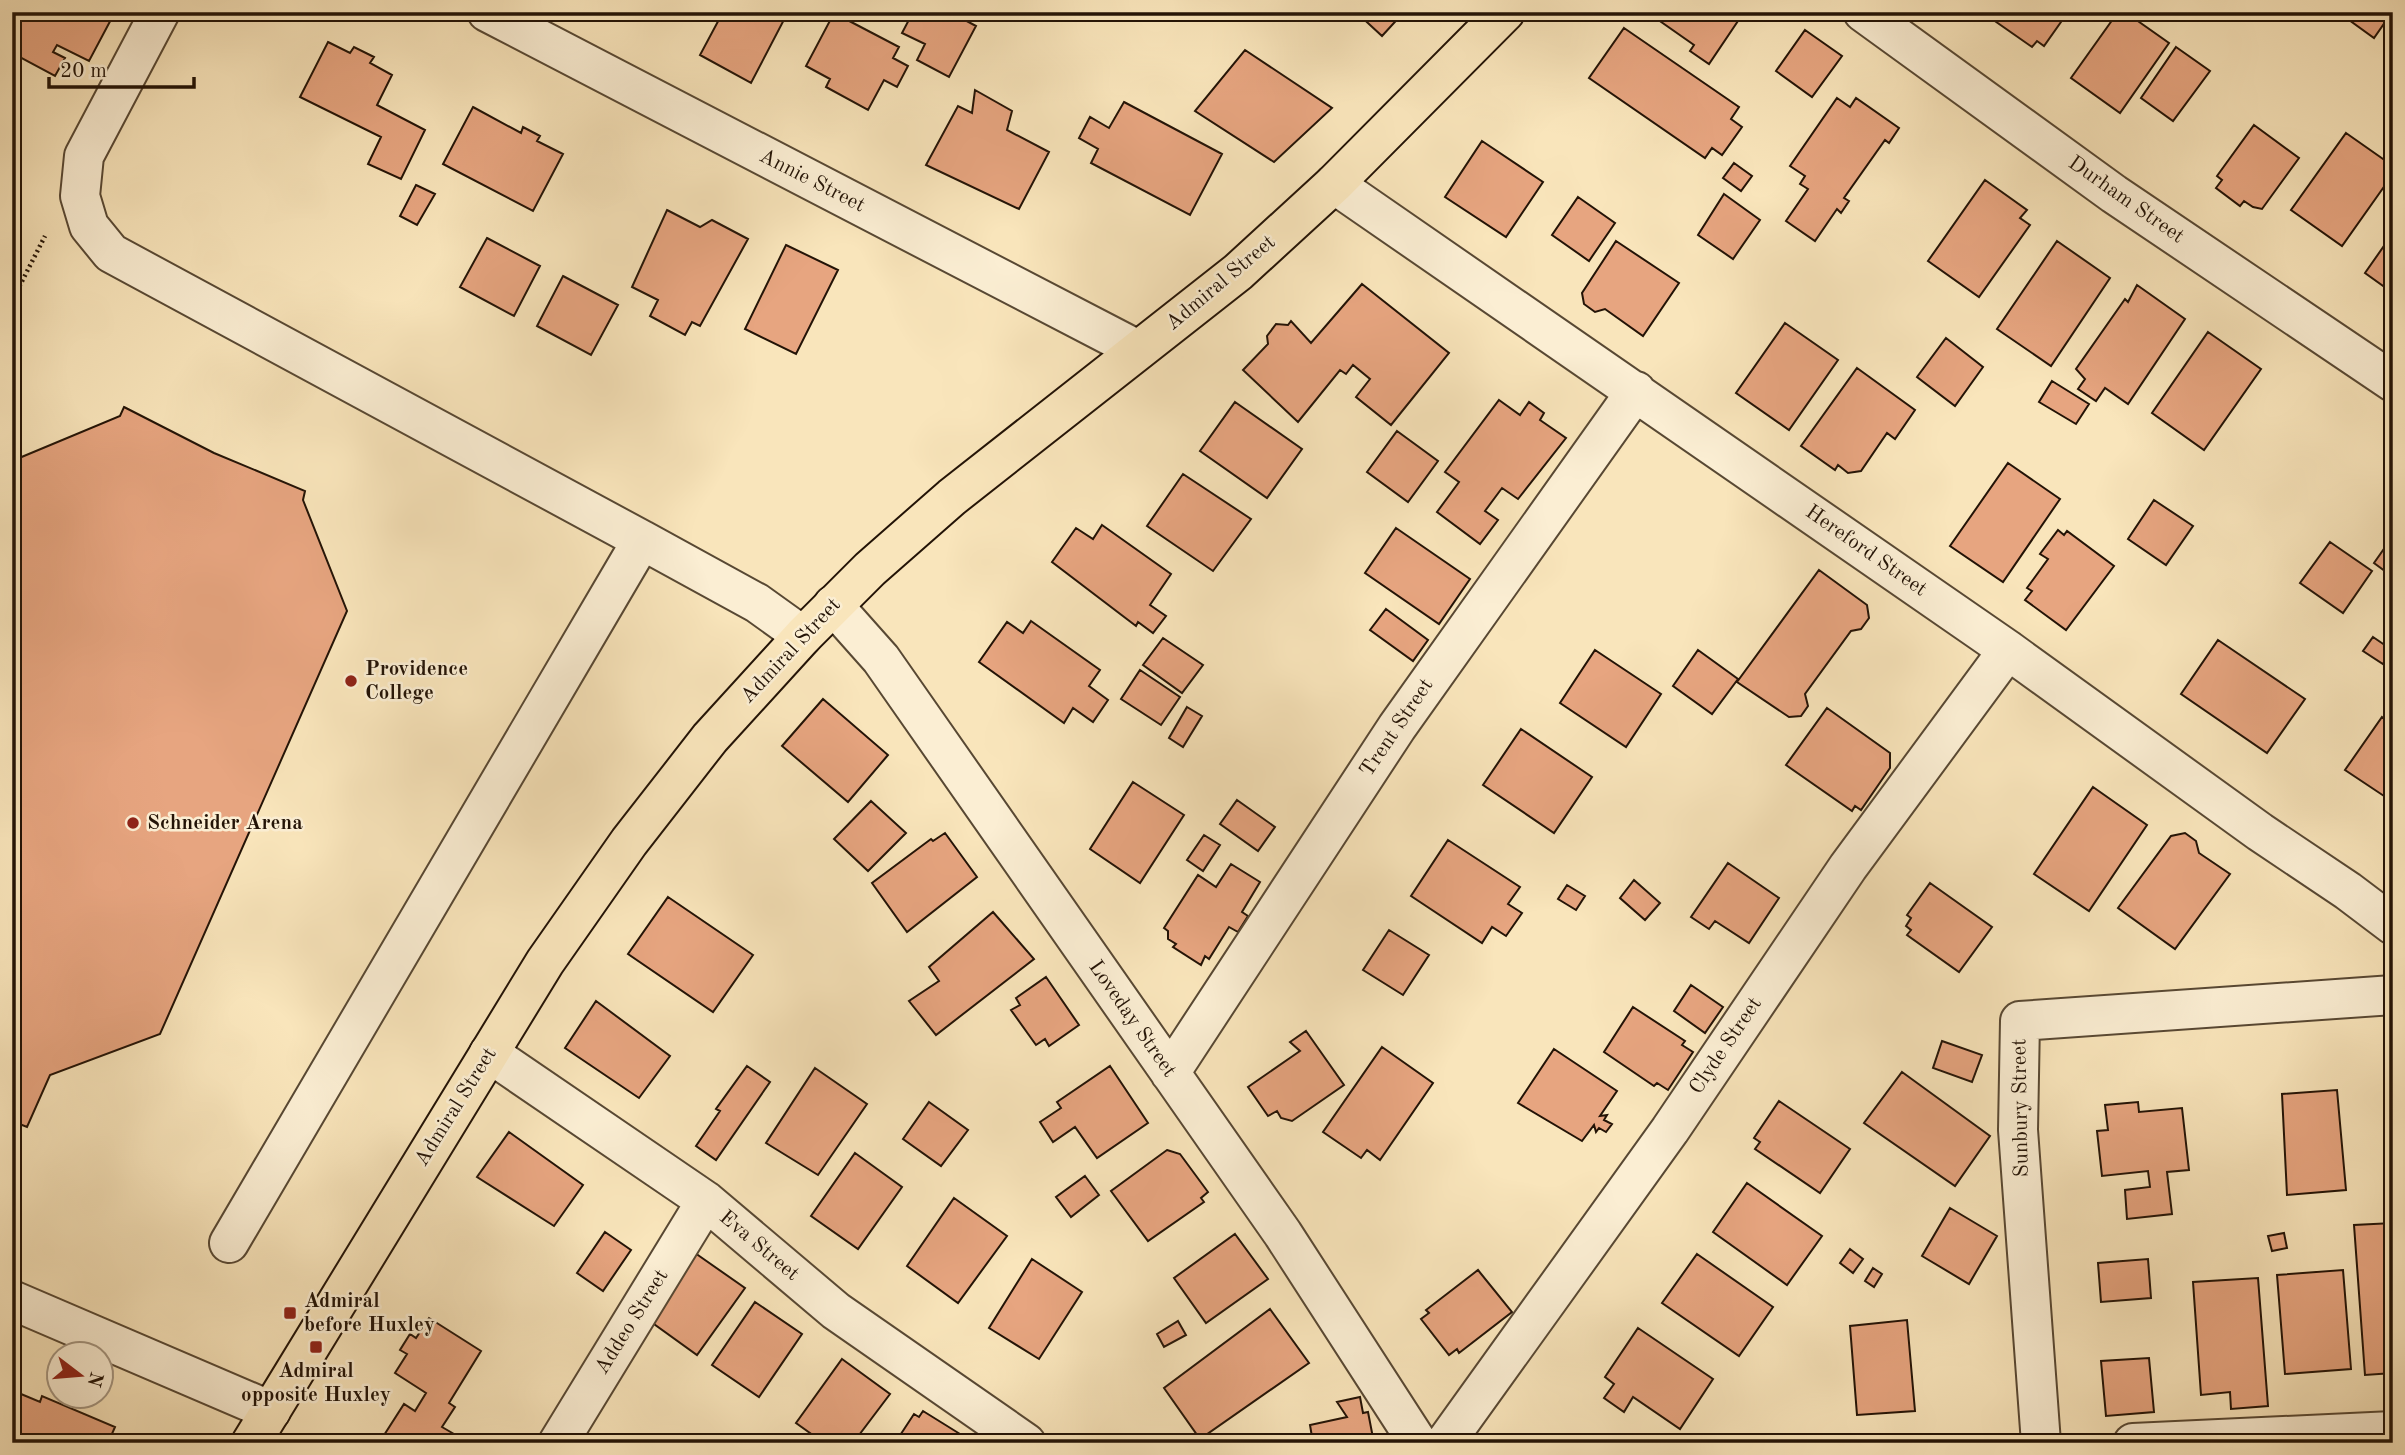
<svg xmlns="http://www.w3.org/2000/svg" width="2405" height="1455" font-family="'Old Standard TT',serif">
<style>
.building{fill:#e7a580;stroke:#231306;stroke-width:2}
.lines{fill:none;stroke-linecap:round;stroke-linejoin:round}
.minor-casing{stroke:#584833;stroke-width:42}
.major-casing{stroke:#231306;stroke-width:42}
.path{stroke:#231306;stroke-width:4.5;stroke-dasharray:2 3.5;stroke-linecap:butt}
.minor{stroke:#fbeed3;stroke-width:38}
.major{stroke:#f9e5bb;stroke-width:38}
.poi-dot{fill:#8f2418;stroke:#fbeed3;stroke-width:2.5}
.labels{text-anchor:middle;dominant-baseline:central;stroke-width:5;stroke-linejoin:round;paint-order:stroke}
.street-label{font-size:21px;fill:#231306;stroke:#fbeed3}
.poi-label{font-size:21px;font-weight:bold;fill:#231306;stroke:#fbeed3;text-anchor:start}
</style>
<rect width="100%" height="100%" fill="#f9e5bb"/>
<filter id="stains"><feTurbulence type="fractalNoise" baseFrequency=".00286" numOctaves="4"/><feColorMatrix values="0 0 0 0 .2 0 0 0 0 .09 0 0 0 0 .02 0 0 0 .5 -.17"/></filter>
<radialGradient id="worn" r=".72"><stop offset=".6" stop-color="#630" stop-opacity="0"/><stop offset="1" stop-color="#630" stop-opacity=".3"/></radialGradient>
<path class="building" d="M 12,12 L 115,12 L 89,61 L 57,45 L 53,52 L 65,58 L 55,76 L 12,53 Z
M 723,12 L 788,12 L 751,83 L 700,55 Z
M 913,12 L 950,12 L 976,26 L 949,77 L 917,60 L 925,44 L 902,33 Z
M 1356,12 L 1404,12 L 1382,36 Z
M 1647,12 L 1744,12 L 1709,64 L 1690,51 L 1694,45 Z
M 1997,12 L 2068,12 L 2044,46 L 2037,41 L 2032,47 L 1992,19 Z
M 2118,12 L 2125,12 L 2169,43 L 2120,113 L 2071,78 Z
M 2338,12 L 2392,12 L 2374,38 Z
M 834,13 L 899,47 L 893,58 L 908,66 L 897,87 L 884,80 L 868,110 L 826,87 L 830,79 L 806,66 Z
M 1624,28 L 1739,107 L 1731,119 L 1742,127 L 1722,155 L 1712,148 L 1705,158 L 1589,78 Z
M 1805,30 L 1842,56 L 1812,97 L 1776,71 Z
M 328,42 L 350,53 L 354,47 L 374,57 L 370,63 L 392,75 L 377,105 L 425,130 L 401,179 L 368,164 L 381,137 L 300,97 Z
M 2176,47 L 2210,71 L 2173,121 L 2141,98 Z
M 1245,50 L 1332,108 L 1274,162 L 1195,111 Z
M 975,90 L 1012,111 L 1007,130 L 1049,152 L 1019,209 L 926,165 L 958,106 L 972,113 Z
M 1837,98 L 1850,107 L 1856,98 L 1899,128 L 1889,143 L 1885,140 L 1844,198 L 1849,201 L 1841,213 L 1837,209 L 1815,241 L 1786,221 L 1808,189 L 1800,184 L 1805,176 L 1790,166 Z
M 1124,102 L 1222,154 L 1190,215 L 1091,163 L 1098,149 L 1079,138 L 1090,117 L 1109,128 Z
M 473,107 L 521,133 L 523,127 L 540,136 L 537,141 L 563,154 L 533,211 L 443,164 Z
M 2254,125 L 2299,158 L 2262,209 L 2253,207 L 2244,201 L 2240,206 L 2216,188 L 2222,180 L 2217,176 Z
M 2346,133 L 2393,166 L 2393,174 L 2342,246 L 2291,210 Z
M 1482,141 L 1543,182 L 1506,237 L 1445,197 Z
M 1734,163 L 1752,176 L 1741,191 L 1723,178 Z
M 1985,180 L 2027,210 L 2020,218 L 2030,225 L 1979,297 L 1928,261 Z
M 416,185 L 435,194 L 417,225 L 400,216 Z
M 1724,194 L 1760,220 L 1733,259 L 1698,235 Z
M 1578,197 L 1615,223 L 1589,261 L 1552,235 Z
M 667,210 L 700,227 L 712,220 L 748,239 L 700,326 L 692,322 L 685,335 L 650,316 L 658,300 L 632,287 Z
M 2393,233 L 2393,293 L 2365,273 Z
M 487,238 L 540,266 L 514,316 L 460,287 Z
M 1616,241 L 1679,283 L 1643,336 L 1605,309 L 1595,312 L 1584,304 L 1582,293 Z
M 2057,241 L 2110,278 L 2051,366 L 1997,329 Z
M 786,245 L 838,270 L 796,354 L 745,329 Z
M 563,276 L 618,305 L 591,355 L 537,326 Z
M 1362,284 L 1449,353 L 1391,425 L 1356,397 L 1370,379 L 1353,365 L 1346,374 L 1340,370 L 1298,422 L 1243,370 L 1268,344 L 1267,336 L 1276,324 L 1288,325 L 1291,321 L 1311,343 Z
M 2137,285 L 2185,319 L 2128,404 L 2105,388 L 2096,401 L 2078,389 L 2085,379 L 2076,369 L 2125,299 L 2128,302 Z
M 1785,323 L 1838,360 L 1789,430 L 1736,393 Z
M 2208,332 L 2261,369 L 2204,450 L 2152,413 Z
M 1946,338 L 1983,367 L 1955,406 L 1917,377 Z
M 1857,368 L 1915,410 L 1895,439 L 1887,433 L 1861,471 L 1848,473 L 1838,465 L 1835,470 L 1801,446 Z
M 2052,381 L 2089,404 L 2076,424 L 2039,402 Z
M 1499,400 L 1520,415 L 1529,402 L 1544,413 L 1540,420 L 1566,438 L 1518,499 L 1502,488 L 1485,511 L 1498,520 L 1480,544 L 1437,512 L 1459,482 L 1445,472 Z
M 1235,402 L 1302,449 L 1267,498 L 1200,451 Z
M 124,407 L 214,453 L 305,491 L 303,500 L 347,611 L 160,1034 L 50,1075 L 27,1127 L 12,1121 L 12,461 L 120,416 Z
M 1397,431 L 1438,461 L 1408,502 L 1367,472 Z
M 2008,463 L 2060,499 L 2003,582 L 1950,546 Z
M 1183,474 L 1251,519 L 1213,571 L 1147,526 Z
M 2154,500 L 2193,526 L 2166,565 L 2128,539 Z
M 1102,525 L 1171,574 L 1150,605 L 1166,616 L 1153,633 L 1138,622 L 1136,626 L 1052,562 L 1076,528 L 1093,539 Z
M 1396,528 L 1470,579 L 1439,624 L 1365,573 Z
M 2058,530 L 2064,535 L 2067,531 L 2114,566 L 2066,630 L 2025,600 L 2032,591 L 2027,588 L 2048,559 L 2040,554 Z
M 2393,536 L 2393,577 L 2374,563 Z
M 2330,542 L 2372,571 L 2343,613 L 2300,583 Z
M 1819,570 L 1867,605 L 1869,618 L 1861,629 L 1851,631 L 1805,694 L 1808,706 L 1801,716 L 1789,717 L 1737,682 Z
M 1386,609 L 1428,640 L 1413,661 L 1370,630 Z
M 1031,621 L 1100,670 L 1089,686 L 1108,700 L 1093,722 L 1073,708 L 1064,723 L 979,662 L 1007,622 L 1023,633 Z
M 2373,637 L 2392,650 L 2383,664 L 2363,651 Z
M 1163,638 L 1203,665 L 1182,693 L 1143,665 Z
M 2218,640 L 2305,699 L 2267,753 L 2181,694 Z
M 1595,650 L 1661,694 L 1626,747 L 1560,703 Z
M 1698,650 L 1738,679 L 1712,714 L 1673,686 Z
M 1140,670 L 1180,697 L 1161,725 L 1121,699 Z
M 823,699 L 888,755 L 848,802 L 782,746 Z
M 1187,707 L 1202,716 L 1183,747 L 1169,738 Z
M 1827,708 L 1890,753 L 1890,768 L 1861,810 L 1855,806 L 1852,811 L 1786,765 Z
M 2382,717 L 2393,725 L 2393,802 L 2345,770 Z
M 1521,729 L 1592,777 L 1554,833 L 1483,785 Z
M 1133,782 L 1184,815 L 1140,883 L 1090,849 Z
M 2093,787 L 2147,825 L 2089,911 L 2034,874 Z
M 1237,800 L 1275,827 L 1258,851 L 1220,824 Z
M 871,801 L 906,833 L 868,871 L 834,839 Z
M 945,833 L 977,877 L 907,932 L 872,883 L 931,839 L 933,841 Z
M 2185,833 L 2196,841 L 2199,853 L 2230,874 L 2175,949 L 2118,908 L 2171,836 Z
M 1204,835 L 1220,845 L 1203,871 L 1187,860 Z
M 1448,840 L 1520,887 L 1508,904 L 1522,913 L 1506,936 L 1492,927 L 1482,943 L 1411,896 Z
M 1728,863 L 1779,898 L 1749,943 L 1715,921 L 1709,929 L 1691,917 Z
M 1231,864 L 1260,882 L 1242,912 L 1248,916 L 1238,932 L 1229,927 L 1209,959 L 1205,956 L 1201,965 L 1173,947 L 1176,944 L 1168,939 L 1168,931 L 1164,928 L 1198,875 L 1216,887 Z
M 1634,880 L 1660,903 L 1645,920 L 1620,898 Z
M 1930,883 L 1992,927 L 1959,972 L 1907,935 L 1911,930 L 1906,926 L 1911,918 L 1907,915 Z
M 1567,885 L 1585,896 L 1576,910 L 1558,899 Z
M 668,897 L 753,955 L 713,1012 L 628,954 Z
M 993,912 L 1034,959 L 936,1035 L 909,1001 L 939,981 L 929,967 Z
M 1389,930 L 1429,955 L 1403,995 L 1363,970 Z
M 1046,977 L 1079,1025 L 1049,1046 L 1045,1039 L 1036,1045 L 1011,1010 L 1020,1005 L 1016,998 Z
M 1691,985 L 1723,1007 L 1705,1033 L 1674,1011 Z
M 596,1001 L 670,1056 L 639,1098 L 565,1048 Z
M 1633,1007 L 1685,1041 L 1682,1045 L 1693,1052 L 1668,1090 L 1657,1083 L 1654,1086 L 1604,1052 Z
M 1306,1031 L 1344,1085 L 1292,1121 L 1281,1118 L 1277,1111 L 1268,1116 L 1248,1087 L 1300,1051 L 1290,1042 Z
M 1942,1041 L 1982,1055 L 1972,1082 L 1933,1068 Z
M 1382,1047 L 1433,1083 L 1380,1160 L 1367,1150 L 1361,1158 L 1323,1132 Z
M 1554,1049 L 1617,1091 L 1600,1116 L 1607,1115 L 1604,1120 L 1612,1124 L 1606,1132 L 1599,1128 L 1596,1132 L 1594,1125 L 1582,1141 L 1518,1103 Z
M 747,1066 L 770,1082 L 716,1160 L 696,1146 L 720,1111 L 716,1109 Z
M 1110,1066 L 1148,1123 L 1097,1158 L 1075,1127 L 1053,1142 L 1040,1122 L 1061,1108 L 1057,1102 Z
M 815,1068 L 867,1104 L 818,1175 L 766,1143 Z
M 1902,1072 L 1990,1136 L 1955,1186 L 1864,1123 Z
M 2337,1090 L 2346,1190 L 2287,1195 L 2282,1094 Z
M 1779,1101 L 1850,1149 L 1820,1193 L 1755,1149 L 1760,1142 L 1754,1138 Z
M 929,1102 L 968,1130 L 941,1166 L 903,1139 Z
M 2138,1102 L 2139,1112 L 2182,1108 L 2189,1170 L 2167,1172 L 2172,1214 L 2127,1219 L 2125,1190 L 2150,1187 L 2148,1171 L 2102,1176 L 2097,1131 L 2108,1130 L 2105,1105 Z
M 509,1132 L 583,1185 L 554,1226 L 477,1177 Z
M 1167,1150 L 1180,1154 L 1208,1192 L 1201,1198 L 1204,1202 L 1148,1241 L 1111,1191 Z
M 855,1153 L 902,1187 L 858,1249 L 811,1216 Z
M 1085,1176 L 1099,1195 L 1071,1217 L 1056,1197 Z
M 1747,1183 L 1822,1236 L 1787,1285 L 1713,1232 Z
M 954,1198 L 1007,1236 L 958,1303 L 907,1266 Z
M 1950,1208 L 1997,1236 L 1969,1284 L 1922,1256 Z
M 2393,1223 L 2393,1373 L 2365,1375 L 2354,1225 Z
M 605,1232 L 631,1250 L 603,1291 L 577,1273 Z
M 2284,1233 L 2287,1248 L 2272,1251 L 2268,1236 Z
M 1235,1234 L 1268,1279 L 1206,1323 L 1174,1278 Z
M 1850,1249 L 1863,1259 L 1853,1273 L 1840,1263 Z
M 695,1253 L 745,1288 L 697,1355 L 647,1319 Z
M 1697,1254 L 1773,1307 L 1739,1356 L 1662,1303 Z
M 1032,1259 L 1082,1292 L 1039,1359 L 989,1328 Z
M 2148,1259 L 2151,1298 L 2101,1302 L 2098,1263 Z
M 1873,1268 L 1882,1274 L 1874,1287 L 1865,1281 Z
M 1478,1270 L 1512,1312 L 1459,1353 L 1457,1349 L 1449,1355 L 1421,1319 L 1429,1313 L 1426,1310 Z
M 2343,1270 L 2351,1369 L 2285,1374 L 2277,1275 Z
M 2258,1278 L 2268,1406 L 2231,1409 L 2230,1392 L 2201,1395 L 2193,1282 Z
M 755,1302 L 802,1334 L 759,1397 L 712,1365 Z
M 1270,1309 L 1309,1363 L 1200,1439 L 1164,1388 Z
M 429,1318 L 481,1351 L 449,1403 L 455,1407 L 442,1427 L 454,1434 L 448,1443 L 379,1443 L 404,1404 L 415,1411 L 426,1393 L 395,1373 L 407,1354 L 400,1350 L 410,1334 L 416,1338 Z
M 1907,1320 L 1915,1411 L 1857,1415 L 1850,1326 Z
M 1178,1321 L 1186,1335 L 1164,1347 L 1157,1334 Z
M 1638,1328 L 1713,1379 L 1680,1429 L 1633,1397 L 1624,1412 L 1604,1398 L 1614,1384 L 1605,1377 Z
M 2149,1358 L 2154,1412 L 2106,1416 L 2101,1361 Z
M 842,1359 L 890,1394 L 853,1443 L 824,1443 L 796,1423 Z
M 21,1394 L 40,1402 L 42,1396 L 115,1427 L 108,1443 L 12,1443 L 12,1414 Z
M 1360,1397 L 1363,1413 L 1368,1412 L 1374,1443 L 1313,1443 L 1310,1425 L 1347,1417 L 1337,1402 Z
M 923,1411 L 960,1434 L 956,1441 L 959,1443 L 895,1443 L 914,1414 L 919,1417 Z"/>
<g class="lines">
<g class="minor-casing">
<path id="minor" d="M 160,12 L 84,156 L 80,196 L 89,226 L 111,253 L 642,540
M 487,12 L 1138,350
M 1863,12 L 2114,194 L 2393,382
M 1334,184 L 2008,650 L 2260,832 L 2348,891 L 2393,925
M 833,605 L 881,659 L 1283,1234 L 1418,1443
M 489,1053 L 706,1201 L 836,1311 L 1026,1443
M 1170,1073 L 1397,727 L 1636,391
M 229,1243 L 642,540 L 757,603 L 803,636
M 12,1300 L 271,1411
M 558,1443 L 706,1201
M 1445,1443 L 1670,1130 L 1848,867 L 2008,650
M 2041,1443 L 2018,1130 L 2020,1021 L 2393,995
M 2133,1443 L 2393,1431"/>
</g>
<g class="major-casing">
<path id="major" d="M 251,1443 L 545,962 L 629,842 L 710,738 L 803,636 L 870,569 L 952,497 L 1238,272 L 1334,184 L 1505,12"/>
</g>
<path class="path" d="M 12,301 L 45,236"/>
<use href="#minor" class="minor"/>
<use href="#major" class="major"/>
</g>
<g class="poi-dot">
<circle cx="351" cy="681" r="7"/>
<circle cx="133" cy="823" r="7"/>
<rect x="283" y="1306" width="14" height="14" rx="3.5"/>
<rect x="309" y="1340" width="14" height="14" rx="3.5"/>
</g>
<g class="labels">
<g class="street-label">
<text transform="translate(812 181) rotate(27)">Annie Street</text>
<text transform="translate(2126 200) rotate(35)">Durham Street</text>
<text transform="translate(1221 283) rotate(-40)">Admiral Street</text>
<text transform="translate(1866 551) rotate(35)">Hereford Street</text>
<text transform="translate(791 651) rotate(-47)">Admiral Street</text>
<text transform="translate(1397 728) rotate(-56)">Trent Street</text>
<text transform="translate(1132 1019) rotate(55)">Loveday Street</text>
<text transform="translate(1726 1046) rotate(-56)">Clyde Street</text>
<text transform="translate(456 1107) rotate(-58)">Admiral Street</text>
<text transform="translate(2021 1108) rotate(-91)">Sunbury Street</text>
<text transform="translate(759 1246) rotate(40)">Eva Street</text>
<text transform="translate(632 1322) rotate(-58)">Addeo Street</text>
</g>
<g class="poi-label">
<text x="365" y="669">Providence<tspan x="365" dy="24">College</tspan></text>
<text x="147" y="823">Schneider Arena</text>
<text x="304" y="1301">Admiral<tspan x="304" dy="24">before Huxley</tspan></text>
<text x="316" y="1371" text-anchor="middle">Admiral<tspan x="316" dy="24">opposite Huxley</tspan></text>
</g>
</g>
<rect width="2405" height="1455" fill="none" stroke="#f9e5bb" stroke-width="42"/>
<rect x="14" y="14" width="2377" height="1427" fill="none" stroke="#231306" stroke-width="3.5"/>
<rect x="21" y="21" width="2363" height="1413" fill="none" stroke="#231306" stroke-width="2"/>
<g transform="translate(80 1375) rotate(106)"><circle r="33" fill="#fbeed3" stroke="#a59681" stroke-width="2"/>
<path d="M0-5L12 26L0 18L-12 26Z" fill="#8f2418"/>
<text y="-10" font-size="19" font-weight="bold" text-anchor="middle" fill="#231306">N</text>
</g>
<path d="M49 77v10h145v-10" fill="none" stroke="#231306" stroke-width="3.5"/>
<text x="60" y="77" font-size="21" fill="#231306" stroke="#fbeed3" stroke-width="5" paint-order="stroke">20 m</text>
<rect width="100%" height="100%" filter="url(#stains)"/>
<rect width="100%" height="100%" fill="url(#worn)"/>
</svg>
